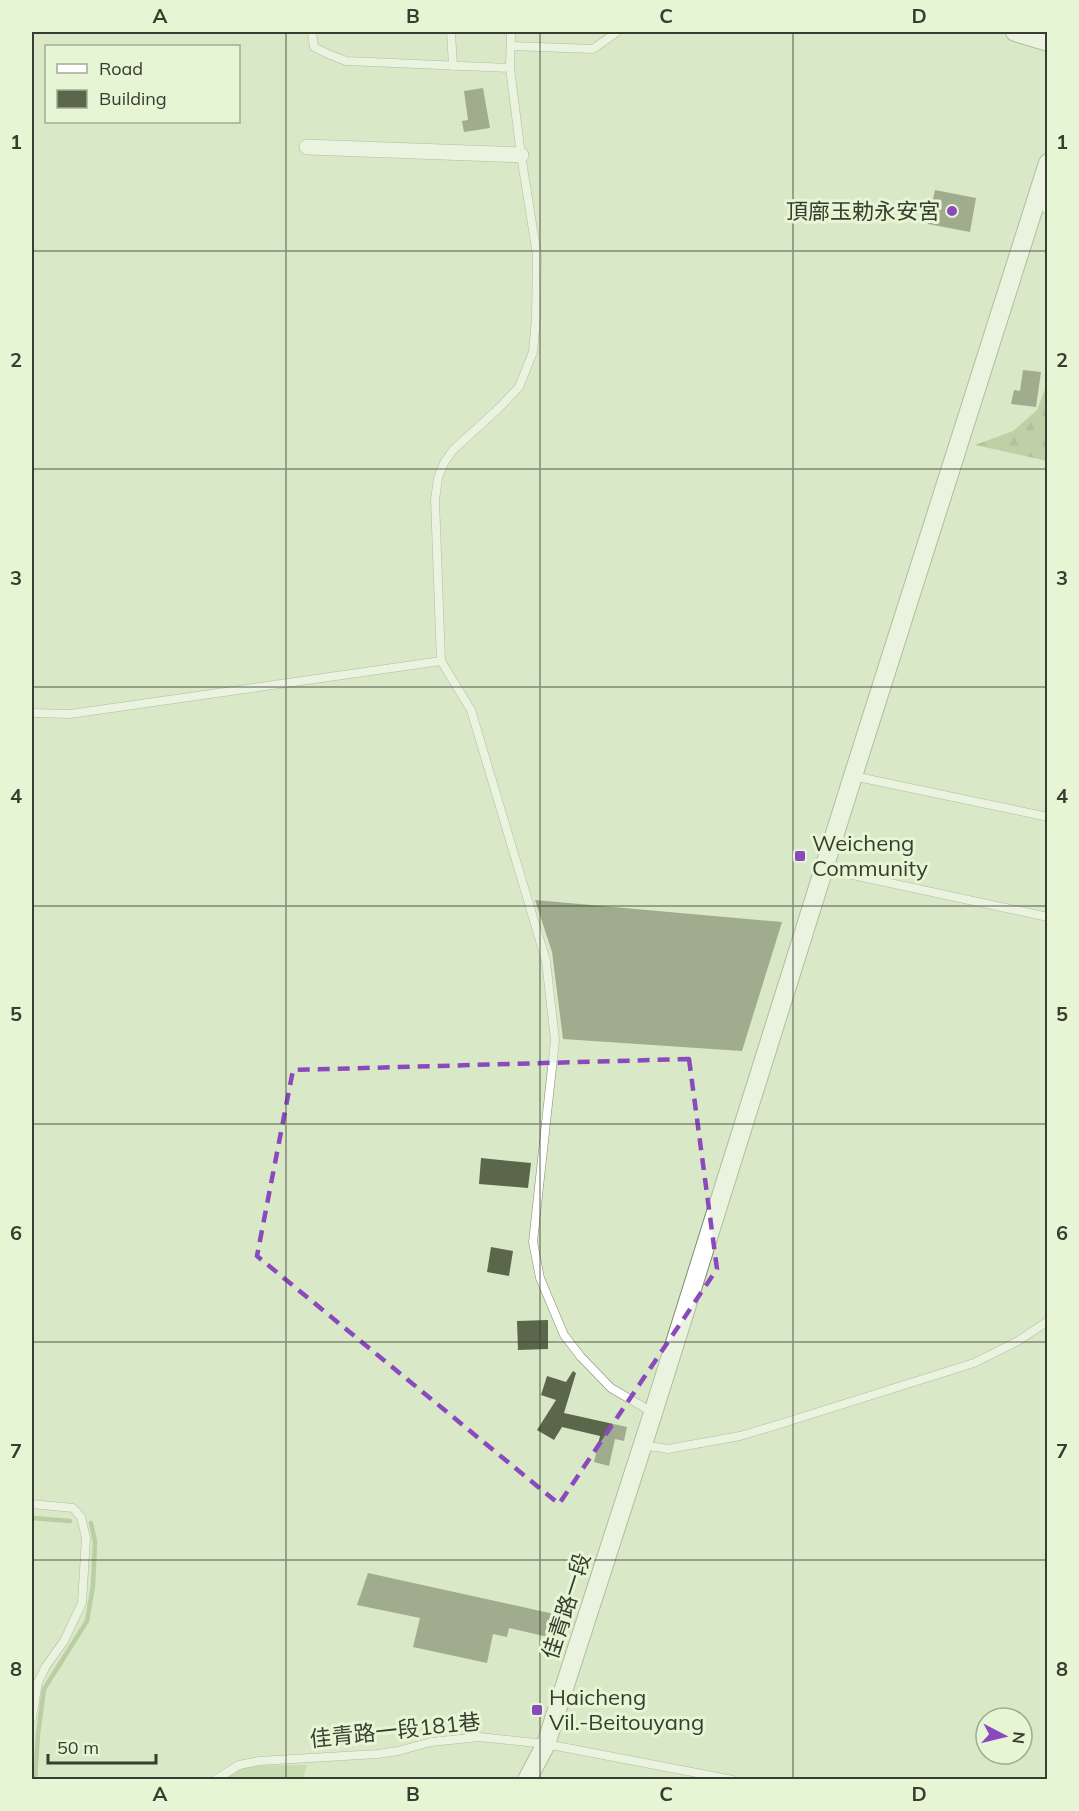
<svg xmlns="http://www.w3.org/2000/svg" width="1079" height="1811" font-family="Mulish,'Noto Sans TC',sans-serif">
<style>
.green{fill:#b7cf98}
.forest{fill:url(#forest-firs)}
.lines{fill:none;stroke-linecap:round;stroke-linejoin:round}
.stream{stroke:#97af78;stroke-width:4.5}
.building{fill:#5a674a}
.service-casing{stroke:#7e8c6e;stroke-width:9}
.minor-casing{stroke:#7e8c6e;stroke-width:16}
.tertiary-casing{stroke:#7e8c6e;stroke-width:20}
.service{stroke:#fff;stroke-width:8}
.minor{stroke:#fff;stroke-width:15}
.tertiary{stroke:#fff;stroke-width:18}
.marked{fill:none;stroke:#8b49be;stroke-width:4.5;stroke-dasharray:12 8;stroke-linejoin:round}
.grid{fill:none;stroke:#373d30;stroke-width:1.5;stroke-opacity:0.55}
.poi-dot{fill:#8b49be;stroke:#e6f6d4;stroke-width:2}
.labels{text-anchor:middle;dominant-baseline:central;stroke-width:6;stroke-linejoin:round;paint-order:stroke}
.poi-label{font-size:22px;fill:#373d30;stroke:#e6f6d4;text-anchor:start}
.street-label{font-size:22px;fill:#373d30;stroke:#e6f6d4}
.neatline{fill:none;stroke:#373d30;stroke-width:2}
.grid-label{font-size:20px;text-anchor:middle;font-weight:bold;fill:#373d30}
</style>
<defs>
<pattern id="forest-firs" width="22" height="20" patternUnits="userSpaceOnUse" patternTransform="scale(1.5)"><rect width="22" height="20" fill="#9eb77f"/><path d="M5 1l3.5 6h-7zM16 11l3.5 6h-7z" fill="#829668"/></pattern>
</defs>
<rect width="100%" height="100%" fill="#d9e8c7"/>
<path class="green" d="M 307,1765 L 303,1779 L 223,1780 L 245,1766 Z"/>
<path class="forest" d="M 1047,384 L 1047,461 L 975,445 L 1013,431 L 1037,410 Z"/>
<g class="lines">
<path class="stream" d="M 32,1518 L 70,1521
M 35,1780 L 38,1734 L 44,1689 L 87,1621 L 93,1586 L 95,1542 L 91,1523"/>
</g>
<path class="building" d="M 483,88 L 490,128 L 464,132 L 462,121 L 468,120 L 464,91 Z
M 935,190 L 976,198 L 970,232 L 928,224 Z
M 1023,370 L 1041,372 L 1036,407 L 1011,404 L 1014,390 L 1020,391 Z
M 535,900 L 782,922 L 742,1051 L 563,1039 L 552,952 Z
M 481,1158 L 531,1163 L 528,1188 L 479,1184 Z
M 491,1247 L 513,1251 L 509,1276 L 487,1272 Z
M 548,1320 L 548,1349 L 518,1350 L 517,1321 Z
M 573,1371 L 576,1373 L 564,1413 L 627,1427 L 624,1441 L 615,1439 L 609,1466 L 594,1462 L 600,1436 L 562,1427 L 554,1440 L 537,1430 L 556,1400 L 541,1395 L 547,1376 L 566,1382 Z
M 368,1573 L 563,1616 L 557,1639 L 509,1628 L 507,1637 L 493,1634 L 487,1663 L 413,1647 L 420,1618 L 357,1605 Z"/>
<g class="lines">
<g class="service-casing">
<path id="service" d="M 312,32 L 314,47 L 328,54 L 346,61 L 510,68
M 451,32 L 453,66
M 511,32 L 510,68 L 521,155 L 537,255 L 536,319 L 533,352 L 519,387 L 498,409 L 453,450 L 444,463 L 438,478 L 435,500 L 441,661 L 471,710 L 546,961 L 555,1040 L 533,1242 L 540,1278 L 564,1335 L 581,1357 L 611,1388 L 652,1412
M 511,46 L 593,49 L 617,32
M 1038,198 L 1048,211
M 32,713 L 70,714 L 441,661
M 853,776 L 1048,817
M 825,869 L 1048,917
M 643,1445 L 668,1449 L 740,1436 L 777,1425 L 974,1363 L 1018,1341 L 1048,1321
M 32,1504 L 73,1508 L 81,1517 L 86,1538 L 82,1603 L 64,1641 L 46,1666 L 38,1682 L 32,1718
M 215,1780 L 239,1765 L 259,1761 L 378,1754 L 398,1751 L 431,1742 L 479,1737 L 546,1744 L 733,1780"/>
</g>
<g class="minor-casing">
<path id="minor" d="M 307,147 L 521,155"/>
</g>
<g class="tertiary-casing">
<path id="tertiary" d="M 1015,32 L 1048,42
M 527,1780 L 546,1744 L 653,1413 L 853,776 L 1048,163"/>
</g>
<use href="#service" class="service"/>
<use href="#minor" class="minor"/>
<use href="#tertiary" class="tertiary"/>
</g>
<path d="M0 0H1079V1811H0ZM 689,1059 L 717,1269 L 559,1504 L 257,1256 L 293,1070 Z" fill="#d9e8c7" fill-opacity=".55" fill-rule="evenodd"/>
<path class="marked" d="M 689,1059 L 717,1269 L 559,1504 L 257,1256 L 293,1070 Z"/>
<path class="grid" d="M 286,32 L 286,1780M 540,32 L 540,1780M 793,32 L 793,1780M 32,251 L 1048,251M 32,469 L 1048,469M 32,687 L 1048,687M 32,906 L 1048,906M 32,1124 L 1048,1124M 32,1342 L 1048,1342M 32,1560 L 1048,1560"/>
<g class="poi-dot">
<circle cx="952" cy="211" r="6"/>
<rect x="794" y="850" width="12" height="12" rx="3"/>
<rect x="531" y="1704" width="12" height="12" rx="3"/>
</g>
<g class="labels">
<g class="poi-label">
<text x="940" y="211" text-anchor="end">頂廍玉勅永安宮</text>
<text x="812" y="843">Weicheng<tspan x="812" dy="25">Community</tspan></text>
<text x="549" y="1697">Haicheng<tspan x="549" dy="25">Vil.-Beitouyang</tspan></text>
</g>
<g class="street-label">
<text transform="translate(566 1606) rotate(-72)">佳青路一段</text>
<text transform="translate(395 1730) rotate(-6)">佳青路一段181巷</text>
</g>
</g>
<rect width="1079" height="1811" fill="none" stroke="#e6f6d4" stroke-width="66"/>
<rect x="45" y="45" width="195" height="78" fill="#e6f6d4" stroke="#a0ac92" stroke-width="1.5"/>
<rect x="57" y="64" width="30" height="9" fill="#ffffff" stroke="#a0ac92" stroke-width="1.5"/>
<text x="99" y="75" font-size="18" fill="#373d30">Road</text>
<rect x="57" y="90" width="30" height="18" fill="#5a674a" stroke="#a0ac92" stroke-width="1.5"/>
<text x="99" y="105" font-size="18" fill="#373d30">Building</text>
<g transform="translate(1004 1736) rotate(97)"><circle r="28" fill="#e6f6d4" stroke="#a0ac92" stroke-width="1.5"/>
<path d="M0-4.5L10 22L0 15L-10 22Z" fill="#8b49be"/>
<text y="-9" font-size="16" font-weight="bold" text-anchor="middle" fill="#373d30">N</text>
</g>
<path d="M48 1754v9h108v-9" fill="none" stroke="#373d30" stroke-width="3"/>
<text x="57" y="1754" font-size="18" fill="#373d30" stroke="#e6f6d4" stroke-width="4.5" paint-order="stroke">50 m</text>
<rect x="33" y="33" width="1013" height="1745" class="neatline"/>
<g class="grid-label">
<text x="160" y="23">A</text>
<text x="413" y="23">B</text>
<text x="666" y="23">C</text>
<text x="919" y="23">D</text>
<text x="16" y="149">1</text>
<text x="1062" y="149">1</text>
<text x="16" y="367">2</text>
<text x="1062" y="367">2</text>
<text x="16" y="585">3</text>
<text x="1062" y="585">3</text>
<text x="16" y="803">4</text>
<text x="1062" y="803">4</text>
<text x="16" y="1021">5</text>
<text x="1062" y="1021">5</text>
<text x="16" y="1240">6</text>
<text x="1062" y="1240">6</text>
<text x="16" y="1458">7</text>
<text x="1062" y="1458">7</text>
<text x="16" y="1676">8</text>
<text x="1062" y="1676">8</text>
<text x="160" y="1801">A</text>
<text x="413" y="1801">B</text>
<text x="666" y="1801">C</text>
<text x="919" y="1801">D</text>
</g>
</svg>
